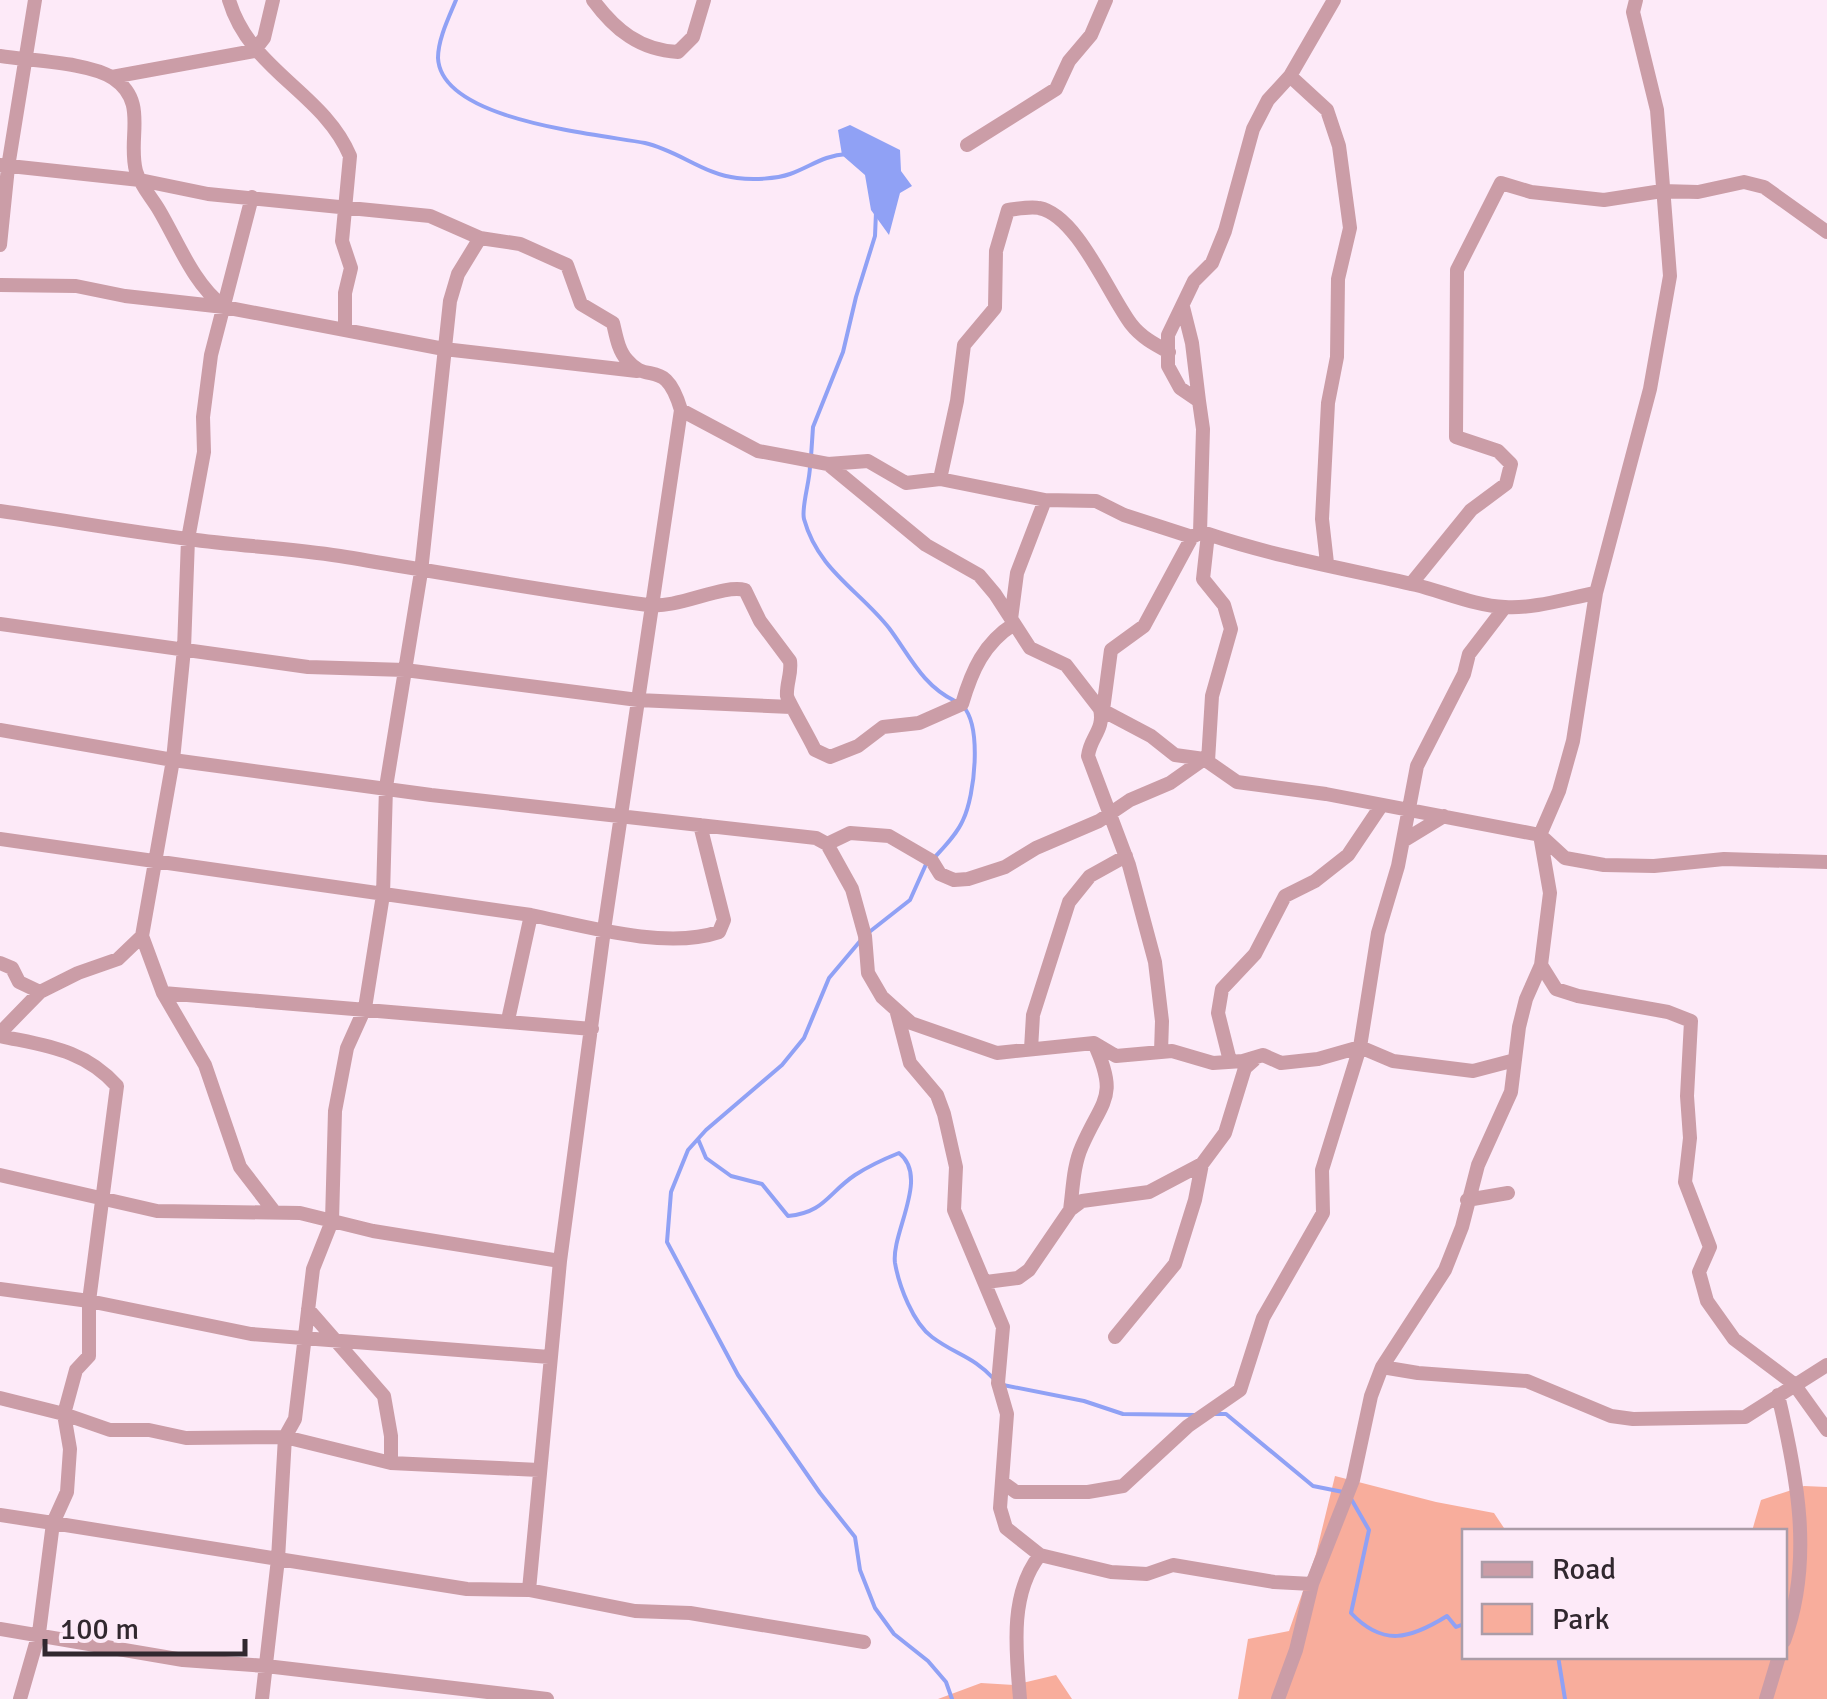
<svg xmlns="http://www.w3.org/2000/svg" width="1827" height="1699" font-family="Signika,sans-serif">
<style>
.green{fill:#f8ad9c}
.water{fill:#90a1f5}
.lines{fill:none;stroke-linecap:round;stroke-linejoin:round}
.stream{stroke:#90a1f5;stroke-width:4}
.minor{stroke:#cb9da7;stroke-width:14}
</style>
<rect width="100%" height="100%" fill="#fdeaf8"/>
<path class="green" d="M 1335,1476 L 1436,1502 L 1494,1513 L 1506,1531 L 1464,1532 L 1464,1656 L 1784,1656 L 1784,1532 L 1752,1531 L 1761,1500 L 1804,1486 L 1827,1487 L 1827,1699 L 1238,1699 L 1248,1639 L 1289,1631 L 1316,1554 Z
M 1056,1675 L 1072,1699 L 938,1699 L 981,1683 L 1014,1685 Z"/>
<path class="water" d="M 850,125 L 900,150 L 901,171 L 912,186 L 900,193 L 889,235 L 871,210 L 865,175 L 842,155 L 838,130 Z"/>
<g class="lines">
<path class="stream" d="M 456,0 C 449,17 438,39 438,58 C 441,121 598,134 645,143 C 677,150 705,175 737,178 C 753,180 776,179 790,174 C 810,167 824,155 847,154
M 811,457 L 813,427 L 843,352 L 856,297 L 875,236 L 876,212
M 810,466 C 810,481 801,508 804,519 C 818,570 859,590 889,628 C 910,656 922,685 955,701
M 935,857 C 945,846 957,834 963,820 C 975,795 982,727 963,706
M 868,933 L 910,900 L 927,862
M 861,940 L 829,978 L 804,1038 L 782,1065 L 706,1130 L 688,1150 L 671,1192 L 667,1242 L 738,1375 L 820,1493 L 855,1537 L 860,1570 L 875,1608 L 894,1634 L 928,1661 L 946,1682 L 952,1699
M 698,1139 L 706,1158 L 731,1176 L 762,1184 L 788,1216 C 824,1213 828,1193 855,1175 C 869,1166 884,1159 899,1153 C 930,1177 891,1233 895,1263 C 899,1286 913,1323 932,1337 C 956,1355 973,1356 995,1380
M 1003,1385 L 1084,1401 L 1123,1414 L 1195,1415
M 1214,1414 L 1226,1414 L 1313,1486 L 1343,1492
M 1350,1497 L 1369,1530 L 1351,1613 C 1383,1647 1410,1639 1447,1616 L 1456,1627 L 1464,1624
M 1558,1656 L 1565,1699"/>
<path class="minor" d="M 229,0 C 250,71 323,92 350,156 L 342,241 L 351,268 L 345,293 L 345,330
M 593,0 C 615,30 640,50 678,52 L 693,37 L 704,0
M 0,56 C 31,61 88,62 113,78 C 149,102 127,137 136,171 C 140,185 152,198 159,210 C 178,242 193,283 223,306
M 1290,76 L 1327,110 L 1339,146 L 1350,228 L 1338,279 L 1337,357 L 1328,403 L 1322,519 L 1327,563
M 112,77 L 254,51 L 264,38 L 273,0
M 967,145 L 1056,89 L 1069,61 L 1091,35 L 1106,0
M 0,165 L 140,180 L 208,194 L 430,216 L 480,238 L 520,244 L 567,265 L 581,304 L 613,323 C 616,335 618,350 627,360 C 648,386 665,356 681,410 L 604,930 L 560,1261 L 529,1590
M 252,197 L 211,355 L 203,417 L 204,452 L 188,539 L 184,649 L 173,760 L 142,936 L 163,993 L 205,1065 L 240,1167 L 273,1210
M 0,245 L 8,167 L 35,0
M 0,285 L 76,286 L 125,296 L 224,307 L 444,349 L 637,371
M 1183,307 L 1192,343 L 1199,401
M 681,410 L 758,451 L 828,464 L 926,545 L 979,575 L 995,594 L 1030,648 L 1066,665 L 1100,709 L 1151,736 L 1175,755 L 1204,759 L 1237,782 L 1326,794 L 1540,835 L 1565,858 L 1604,865 L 1654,866 L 1724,859 L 1827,862
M 828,464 L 868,461 L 906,483 L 940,479 L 1045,500 L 1096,501 L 1124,515 L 1192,537 L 1200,533 L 1208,534 C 1276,557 1347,569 1416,585 C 1444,592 1476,606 1505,607 C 1534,609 1568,598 1596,593
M 940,479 L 957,401 L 964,345 L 995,308 L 996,251 L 1008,210 C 1017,209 1030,206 1039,208 C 1077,215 1109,295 1131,324 C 1141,337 1154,344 1169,352
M 0,511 C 63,520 125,531 188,539 C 239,546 290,548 340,556 C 443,573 545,591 648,605 C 678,609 722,584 745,590 L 760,621 L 790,661 C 792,673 786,684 787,696 C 788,701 810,739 815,750 L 830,757 L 858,746 L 883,727 L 919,723 L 962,704 C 972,670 984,643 1014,624
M 1200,533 L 1203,429 L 1199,401 L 1180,388 L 1168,366 L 1168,335 L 1194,281 L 1212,263 L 1225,231 L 1253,129 L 1268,100 L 1290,76 L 1334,0
M 1208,534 L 1203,579 L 1224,605 L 1231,629 L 1212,696 L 1208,761
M 1411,584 L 1471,510 L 1506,484 L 1511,464 L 1498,451 L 1456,437 L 1457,270 L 1501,183 L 1531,192 L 1604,200 L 1662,191 L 1698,192 L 1744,182 L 1764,187 L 1827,232
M 1011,619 L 1017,573 L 1045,500
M 0,624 L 308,667 L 405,670 L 638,700 L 791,707
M 1100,709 C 1105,730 1090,737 1088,756 L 1129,865 L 1155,962 L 1162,1021 L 1161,1052
M 1103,710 L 1111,650 L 1144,626 L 1192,537
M 0,730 L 173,760 L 431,795 L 816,838 L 827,844 L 852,889 L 865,936 L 868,973 L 882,997 L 911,1023 L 997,1053 L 1094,1043 L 1116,1056 L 1172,1051 L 1213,1063 L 1243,1061 L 1263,1055 L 1281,1063 L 1318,1059 L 1360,1047 L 1393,1061 L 1473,1071 L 1515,1060
M 0,839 L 531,915 C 584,926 666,950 719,932 L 724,920 L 700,825
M 1403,841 L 1444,816
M 827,844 L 850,833 L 889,836 L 932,861 L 940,874 L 954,880 L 968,879 L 1005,867 L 1036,848 L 1099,821 L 1130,800 L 1170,783 L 1204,759
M 0,963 L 12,968 L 19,982 L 40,992
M 1541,965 L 1556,989 L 1578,996 L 1668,1012 L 1691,1021 L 1687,1096 L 1690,1138 L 1685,1182 L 1710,1247 L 1699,1272 L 1707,1301 L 1734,1339 L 1794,1384 L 1827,1430
M 163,993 L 592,1029
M 897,1013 L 910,1063 L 937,1095 L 944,1114 L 956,1167 L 954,1210 L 1003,1327 L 998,1383 L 1007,1414 L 1000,1508 L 1006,1528 L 1040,1555 L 1111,1572 L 1147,1574 L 1173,1565 L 1274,1582 L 1312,1584
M 508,1020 L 531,915
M 0,1033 L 40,992 L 78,973 L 118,959 L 142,936
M 0,1036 C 46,1046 84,1049 117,1086 L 89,1301 L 89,1356 L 76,1370 L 64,1414 L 70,1449 L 67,1492 L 53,1523 L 467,1589 L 529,1590 L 635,1611 L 690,1613 L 864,1642
M 1031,1049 L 1033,1015 L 1069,902 L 1090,876 L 1126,856
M 1230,1061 L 1218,1013 L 1222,989 L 1255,954 L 1285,896 L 1315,881 L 1348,855 L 1381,806
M 0,1175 L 157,1211 L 300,1213 L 373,1231 L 560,1261
M 1467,1200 L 1508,1193
M 1070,1210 C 1073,1189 1073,1166 1082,1146 C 1103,1098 1119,1098 1094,1043
M 986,1282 L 1018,1278 L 1029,1270 L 1070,1210 L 1082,1201 L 1149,1192 L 1202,1164 L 1225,1133 L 1245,1068 L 1254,1060
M 0,1289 L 89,1301 L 251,1334 L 549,1357
M 308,1309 L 384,1396 L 391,1436 L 391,1463 L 539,1470
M 1115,1337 L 1175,1264 L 1195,1200 L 1202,1164
M 1382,1367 L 1418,1373 L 1527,1381 L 1611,1416 L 1633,1419 L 1745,1417 L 1827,1365
M 1778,1395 C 1797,1475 1814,1561 1784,1641
M 0,1398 L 64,1414 L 110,1430 L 149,1430 L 186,1438 L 285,1437 L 391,1463
M 1002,1482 L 1016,1492 L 1088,1492 L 1123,1486 L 1188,1426 L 1240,1390 L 1263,1318 L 1323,1213 L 1322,1170 L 1360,1047 L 1378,933 L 1398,866 L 1417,766 L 1464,674 L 1469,654 L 1505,607
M 0,1515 L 53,1523 L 39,1633 L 20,1699
M 0,1629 L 183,1660 L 266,1666 L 547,1699
M 262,1699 L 278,1559 L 285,1437 L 295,1419 L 313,1269 L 332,1221 L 335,1111 L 347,1048 L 365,1008 L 383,895 L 386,787 L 421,572 L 450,301 L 458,274 L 480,238
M 1020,1699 C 1016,1651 1009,1594 1040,1555
M 1278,1699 L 1296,1650 L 1312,1584 L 1353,1480 L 1371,1396 L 1382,1367 L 1445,1270 L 1462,1227 L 1478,1165 L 1511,1092 L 1519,1027 L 1526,999 L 1541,965 L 1550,893 L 1540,835 L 1559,791 L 1573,741 L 1596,593 L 1650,389 L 1670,276 L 1657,110 L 1633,12 L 1636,0
M 1766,1699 L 1779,1656"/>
</g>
<rect x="1462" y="1529" width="325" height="130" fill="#fdeaf8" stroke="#ab9ca8" stroke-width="2.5"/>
<rect x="1482" y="1562" width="50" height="15" fill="#cb9da7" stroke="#ab9ca8" stroke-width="2.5"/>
<text x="1552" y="1579" font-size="30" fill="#31282f">Road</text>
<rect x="1482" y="1604" width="50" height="30" fill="#f8ad9c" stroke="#ab9ca8" stroke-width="2.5"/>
<text x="1552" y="1629" font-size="30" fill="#31282f">Park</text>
<path d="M45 1639v15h200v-15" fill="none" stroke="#31282f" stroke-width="5"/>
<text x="60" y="1639" font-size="30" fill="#31282f" stroke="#fdeaf8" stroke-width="8" paint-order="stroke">100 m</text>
</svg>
